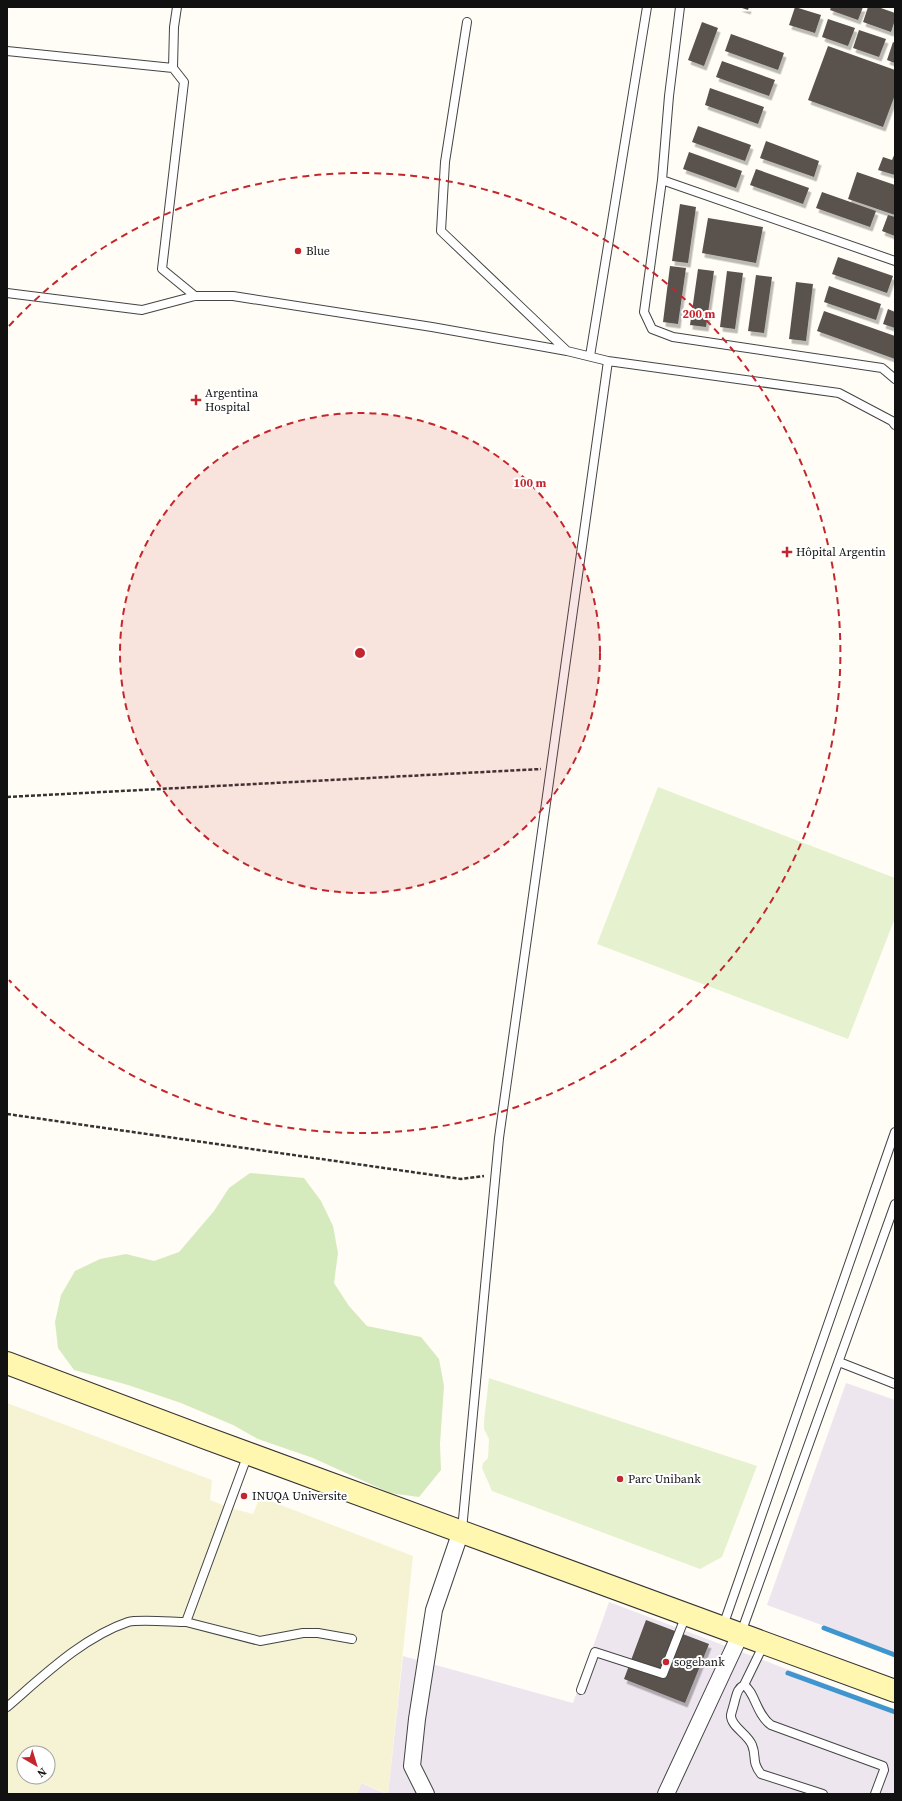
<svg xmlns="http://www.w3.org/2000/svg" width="902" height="1801" font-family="'Source Serif 4',serif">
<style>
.industrial{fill:#eee6ef}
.farmland{fill:#f6f3d4;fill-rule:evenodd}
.green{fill:#d5ebbd}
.pitch{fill:#e6f2cf}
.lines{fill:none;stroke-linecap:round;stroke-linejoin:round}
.stream{stroke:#3f96cf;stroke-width:5}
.building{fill:#5a524d;filter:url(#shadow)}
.lane-casing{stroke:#444;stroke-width:10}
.street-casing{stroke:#444;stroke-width:18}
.secondary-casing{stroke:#333;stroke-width:24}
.path{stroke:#333;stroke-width:2.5;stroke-dasharray:4 2;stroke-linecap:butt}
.lane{stroke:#fff;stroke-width:8}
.street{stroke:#fff;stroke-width:16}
.secondary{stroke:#fff6b0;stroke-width:22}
.ring{fill:none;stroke:#c4262e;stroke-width:2;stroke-dasharray:7 5}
.poi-dot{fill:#c4262e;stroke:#fff;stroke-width:1.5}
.labels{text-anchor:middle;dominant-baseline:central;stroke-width:4;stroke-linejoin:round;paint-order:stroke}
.poi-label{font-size:12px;fill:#111;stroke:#fff;text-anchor:start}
.centre{fill:#c4262e;stroke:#fff;stroke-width:2}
.ring-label{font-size:12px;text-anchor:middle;font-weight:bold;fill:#c4262e;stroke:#fff;stroke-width:4;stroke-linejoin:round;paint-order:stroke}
</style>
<defs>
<filter id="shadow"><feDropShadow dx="2.5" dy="4.5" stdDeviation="0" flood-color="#0004"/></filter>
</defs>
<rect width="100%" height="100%" fill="#fffdf5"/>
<path class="industrial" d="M 846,1383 L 895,1400 L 895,1652 L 767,1605 Z
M 609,1602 L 895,1710 L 895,1794 L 388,1794 L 403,1656 L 573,1703 Z
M 361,1783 L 387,1794 L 357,1794 Z"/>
<path class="farmland" d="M 7,1403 L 212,1480 L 210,1500 L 230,1508 L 253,1514 L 260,1497 L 413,1556 L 388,1794 L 362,1783 L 357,1794 L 7,1794 ZM 24,1753 L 48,1753 L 48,1777 L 24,1777 Z"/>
<path class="green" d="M 250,1173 L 304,1178 L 321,1201 L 333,1226 L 338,1253 L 334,1283 L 349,1306 L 367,1326 L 421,1337 L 439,1359 L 444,1386 L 440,1444 L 441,1470 L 419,1497 L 390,1493 L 313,1458 L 258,1439 L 233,1425 L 181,1403 L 128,1385 L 74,1370 L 58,1348 L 55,1322 L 61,1295 L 75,1271 L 100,1259 L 126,1254 L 154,1261 L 179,1252 L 214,1211 L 229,1188 Z"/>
<path class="pitch" d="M 658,787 L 895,878 L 895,918 L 848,1039 L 597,944 Z
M 489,1378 L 757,1466 L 722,1557 L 700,1569 L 492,1491 L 482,1468 L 483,1463 L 488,1458 L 489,1439 L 484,1429 L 484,1421 Z"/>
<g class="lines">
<path class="stream" d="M 824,1628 L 895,1655
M 788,1673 L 895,1712"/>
</g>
<path class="building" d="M 739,7 L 749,7 L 748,10 Z
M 795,7 L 821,15 L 815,33 L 789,25 Z
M 831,7 L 863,7 L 858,20 L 830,10 Z
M 868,7 L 878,7 L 895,13 L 895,20 L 891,32 L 863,22 Z
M 828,19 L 855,28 L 848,46 L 822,37 Z
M 702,22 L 718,28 L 704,66 L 688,60 Z
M 859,30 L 886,39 L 879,57 L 853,48 Z
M 731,34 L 784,53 L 778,70 L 725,51 Z
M 893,42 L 895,43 L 895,63 L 887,60 Z
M 828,46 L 895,70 L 895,95 L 883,127 L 808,100 Z
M 722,61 L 775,80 L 769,96 L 716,77 Z
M 710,88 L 764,107 L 758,124 L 705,105 Z
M 698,126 L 751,145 L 745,161 L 692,142 Z
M 766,141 L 819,161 L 814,177 L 760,158 Z
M 689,152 L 742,171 L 736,188 L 683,169 Z
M 895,153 L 895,175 L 878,170 L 883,157 L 892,160 Z
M 756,169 L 809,188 L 803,204 L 750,185 Z
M 857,172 L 895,185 L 894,203 L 895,203 L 895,215 L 848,199 Z
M 822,192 L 876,211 L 870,227 L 816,208 Z
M 680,204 L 696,207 L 688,263 L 672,261 Z
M 888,215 L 895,217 L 895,236 L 882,231 Z
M 708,218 L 763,227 L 756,263 L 702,253 Z
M 838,257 L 893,276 L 887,293 L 832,274 Z
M 670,266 L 686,268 L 678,324 L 663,322 Z
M 698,269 L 714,271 L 706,327 L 690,325 Z
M 727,271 L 743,273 L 735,329 L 720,327 Z
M 756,275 L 772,277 L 764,333 L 748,331 Z
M 796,282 L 813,284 L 806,341 L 789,339 Z
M 829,286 L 881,304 L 876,320 L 824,302 Z
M 888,309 L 895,312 L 895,328 L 883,324 Z
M 824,311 L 895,336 L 895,359 L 817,331 Z
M 646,1620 L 709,1644 L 685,1703 L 624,1679 Z"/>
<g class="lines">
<g class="lane-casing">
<path id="lane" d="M 177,7 L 174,27 L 173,68 L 184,82 L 162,269 L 195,296
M 680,7 L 669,96 L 662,180 L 644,312 L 652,329 L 673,337 L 882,368 L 895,379
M 467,22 L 445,162 L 441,231 L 567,351 L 608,361 L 839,393 L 892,421 L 895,425
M 7,51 L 173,68
M 662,180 L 895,261
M 7,293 L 142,310 L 195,296 L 233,296 L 432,327 L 567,351
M 590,356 L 647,7
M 839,1362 L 895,1384
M 248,1454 L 186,1622 L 260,1641 L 303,1633 L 318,1633 L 352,1639
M 462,1530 L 499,1138 L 608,361
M 723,1626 L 895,1132
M 741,1633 L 895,1204
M 764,1644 L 744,1685 C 738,1688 737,1693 735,1700 C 734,1705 732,1710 731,1715 C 730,1726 748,1734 752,1745 C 757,1757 751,1761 761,1774 L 823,1794
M 744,1685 C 755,1692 756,1714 771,1725 L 883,1766 L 884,1770 L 875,1794
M 581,1690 L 595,1652 L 663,1674 L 686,1615
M 7,1707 C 42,1677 83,1637 128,1622 C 138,1619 174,1622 186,1622"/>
</g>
<g class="street-casing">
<path id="street" d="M 426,1794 L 412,1766 L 417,1719 L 434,1610 L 461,1531
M 666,1794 L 740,1635"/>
</g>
<g class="secondary-casing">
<path id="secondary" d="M 7,1363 L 206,1438 L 895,1691"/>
</g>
<path class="path" d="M 7,797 L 541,769
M 7,1114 L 461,1179 L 484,1176"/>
<use href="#lane" class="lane"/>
<use href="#street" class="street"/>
<use href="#secondary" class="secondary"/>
</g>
<circle cx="360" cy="653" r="240" fill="#c4262e" fill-opacity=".12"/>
<g class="ring">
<circle cx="360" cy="653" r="240"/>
<path d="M9 326A480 480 0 1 1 9 980"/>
</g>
<g class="poi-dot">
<circle cx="298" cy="251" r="4"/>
<path d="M194 394h4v4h4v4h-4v4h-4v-4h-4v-4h4z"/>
<path d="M785 546h4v4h4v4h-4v4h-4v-4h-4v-4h4z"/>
<circle cx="620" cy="1479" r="4"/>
<circle cx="244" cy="1496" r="4"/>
<circle cx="666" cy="1662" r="4"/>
</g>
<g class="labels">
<g class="poi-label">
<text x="306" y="251">Blue</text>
<text x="205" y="393">Argentina<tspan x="205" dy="14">Hospital</tspan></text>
<text x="796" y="552">Hôpital Argentin</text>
<text x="628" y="1479">Parc Unibank</text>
<text x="252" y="1496">INUQA Universite</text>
<text x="674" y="1662">sogebank</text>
</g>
</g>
<circle cx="360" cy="653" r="6" class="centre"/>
<g class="ring-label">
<text x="699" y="318">200 m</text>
<text x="530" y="487">100 m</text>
</g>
<rect width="902" height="1801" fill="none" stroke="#111111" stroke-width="16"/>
<g transform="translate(36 1765) rotate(142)"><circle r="19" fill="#ffffff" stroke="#a0a0a0"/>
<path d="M0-3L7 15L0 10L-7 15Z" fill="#c4262e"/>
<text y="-6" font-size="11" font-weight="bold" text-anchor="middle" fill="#111111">N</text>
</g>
</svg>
